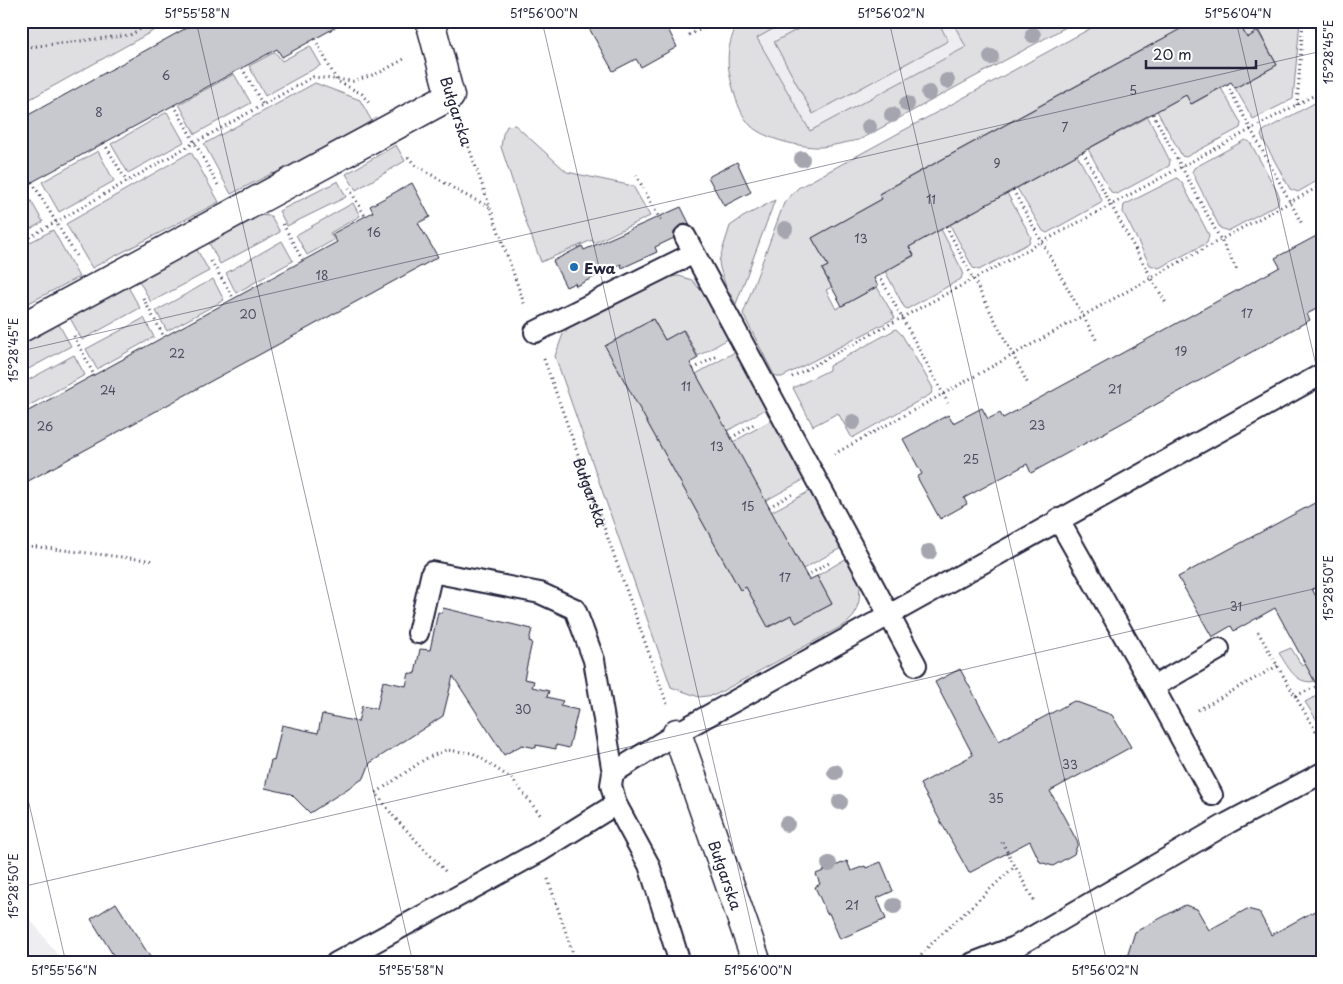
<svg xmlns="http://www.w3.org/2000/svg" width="1343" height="984" font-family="'Playpen Sans',sans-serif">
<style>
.built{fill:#eeeef1}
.green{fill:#dfdfe2;stroke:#80808e}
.building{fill:#c8c8cf;stroke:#22223b}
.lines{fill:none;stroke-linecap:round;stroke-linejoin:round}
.service-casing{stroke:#22223b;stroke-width:24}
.minor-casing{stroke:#22223b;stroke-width:31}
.path{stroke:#22223b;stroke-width:3;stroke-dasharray:1 4;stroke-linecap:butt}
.service{stroke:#fff;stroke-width:20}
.minor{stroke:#fff;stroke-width:28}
.tree{fill:#a5a5af}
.ticks{fill:none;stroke:#22223b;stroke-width:1;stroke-opacity:0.45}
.poi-dot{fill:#1f6fb2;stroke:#fff;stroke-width:2}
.labels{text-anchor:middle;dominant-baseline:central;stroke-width:4.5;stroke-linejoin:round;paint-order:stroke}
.number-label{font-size:12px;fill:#4c4c60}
.street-label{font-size:15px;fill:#22223b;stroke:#fff}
.poi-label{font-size:15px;font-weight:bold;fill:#22223b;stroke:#fff;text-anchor:start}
.neatline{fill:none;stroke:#22223b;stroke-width:2}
.ticks-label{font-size:12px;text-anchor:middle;fill:#22223b}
</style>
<rect width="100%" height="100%" fill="#fff"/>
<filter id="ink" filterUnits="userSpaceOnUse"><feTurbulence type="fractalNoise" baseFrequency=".02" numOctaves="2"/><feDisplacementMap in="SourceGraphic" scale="10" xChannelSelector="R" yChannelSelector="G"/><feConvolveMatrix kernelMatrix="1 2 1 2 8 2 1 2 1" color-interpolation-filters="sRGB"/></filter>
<g filter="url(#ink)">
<path class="built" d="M 748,21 L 1013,21 L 810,131 Z
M 21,907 L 64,963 L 21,963 Z"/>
<path class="green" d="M 21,21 L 171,21 L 21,104 Z
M 738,21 L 787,21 L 757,38 L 810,131 L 966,47 L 952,21 L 1077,21 L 859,140 C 846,142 833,146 821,147 C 803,148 764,139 751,126 C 742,117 736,101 733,88 C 725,61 727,47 738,21 Z
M 813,21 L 938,21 L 948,41 L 813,114 L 774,42 Z
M 1104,21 L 1206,21 L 1158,41 L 904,180 L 880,193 L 882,199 L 812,238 L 828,266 L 822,270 L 832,287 L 826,290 L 836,309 L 877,287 L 895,318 L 782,377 L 779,377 L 774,375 L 743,314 L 784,203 L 798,188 Z
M 1238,21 L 1300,21 L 1293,99 L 1253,119 L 1235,88 L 1277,65 L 1259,31 L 1247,38 Z
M 310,46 L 321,65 L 265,96 L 249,66 L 275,52 L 282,61 Z
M 234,74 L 251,103 L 195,134 L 179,104 Z
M 315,83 L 360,100 L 374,125 L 278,176 L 273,173 L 231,194 L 204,144 Z
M 1221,88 L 1241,123 L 1240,128 L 1186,157 L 1182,156 L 1157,111 L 1186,95 L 1192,104 Z
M 1322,99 L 1322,178 L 1298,192 L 1290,189 L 1261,136 L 1263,131 Z
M 167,112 L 184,142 L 128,173 L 111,144 Z
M 1148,117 L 1170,161 L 1169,166 L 1117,194 L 1111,192 L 1088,149 Z
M 515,125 L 567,172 L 633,186 L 650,216 L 594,243 L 592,240 L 541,262 L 526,222 L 501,147 L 503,134 L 507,126 Z
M 1245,140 L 1250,142 L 1279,195 L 1278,204 L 1228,231 L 1220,228 L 1192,172 L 1194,168 Z
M 396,145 L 405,161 L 356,190 L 346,174 Z
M 98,151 L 114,181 L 59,212 L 42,182 Z
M 191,152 L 219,202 L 92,268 L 66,224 Z
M 1077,155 L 1102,200 L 1101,203 L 1047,233 L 1043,231 L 1017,188 Z
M 1177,178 L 1182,183 L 1209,235 L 1207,243 L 1159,268 L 1150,265 L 1123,212 L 1124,205 Z
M 338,181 L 346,197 L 287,226 L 279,211 Z
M 26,192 L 43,222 L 21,234 L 21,195 Z
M 1007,193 L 1031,237 L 1029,243 L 979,270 L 973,268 L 950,225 Z
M 775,200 L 736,304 L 726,287 L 720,268 L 719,261 L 730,226 L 743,217 Z
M 353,203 L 360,216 L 330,233 L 334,240 L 307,255 L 296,235 Z
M 257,215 L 271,216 L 280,232 L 220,264 L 208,241 Z
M 941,229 L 963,272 L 961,279 L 907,309 L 904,307 L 885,271 L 914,256 L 909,247 Z
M 53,230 L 79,277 L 21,307 L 21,247 Z
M 282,241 L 293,261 L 236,293 L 226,273 Z
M 196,248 L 209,271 L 151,302 L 138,279 Z
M 679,276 L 692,280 L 709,300 L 728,339 L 698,356 L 684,330 L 665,340 L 653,319 L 606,346 L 740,590 L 746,587 L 769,627 L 791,615 L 796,623 L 832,604 L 817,576 L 847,558 L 859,578 L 860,587 L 859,601 L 854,616 L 846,624 L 715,695 L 699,697 L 671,687 L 555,356 L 563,334 L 577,319 L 668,277 Z
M 213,279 L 224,300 L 167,331 L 156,311 Z
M 127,285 L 140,308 L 82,340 L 69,316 Z
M 144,318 L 154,337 L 97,369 L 86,349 Z
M 58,323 L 71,346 L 21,373 L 21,342 Z
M 896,329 L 902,335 L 933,388 L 931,394 L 852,438 L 838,413 L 813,426 L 793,388 L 829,370 L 829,366 Z
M 735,352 L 766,409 L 727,431 L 696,374 Z
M 74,355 L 85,375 L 28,406 L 21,394 L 21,384 Z
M 772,420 L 805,479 L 765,501 L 733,442 Z
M 810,491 L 841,548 L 803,569 L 771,512 Z
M 1291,648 L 1302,666 L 1322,655 L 1322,679 C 1298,689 1290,670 1279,653 Z
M 1322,693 L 1322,726 L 1320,725 L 1305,702 Z"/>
<path class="building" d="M 199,21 L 347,21 L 282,57 L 277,49 L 21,188 L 21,119 Z
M 585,21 L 664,21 L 677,47 L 641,67 L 636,59 L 613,71 Z
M 1195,21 L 1238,21 L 1247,38 L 1258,31 L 1277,65 L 1235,88 L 1231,82 L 1191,104 L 1186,95 L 909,247 L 914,255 L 874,278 L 878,286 L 842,306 L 822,269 L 828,266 L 812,238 L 882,199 L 879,194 Z
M 737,162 L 751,192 L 724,206 L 708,177 Z
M 412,183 L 430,217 L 418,223 L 438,257 L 21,485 L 21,415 L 337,242 L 332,234 L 373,212 L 370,206 Z
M 681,207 L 690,225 L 685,224 L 679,226 L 675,230 L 674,238 L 655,247 L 657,252 L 622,268 L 621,264 L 576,286 L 575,283 L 566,287 L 553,261 L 582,246 L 584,250 Z
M 1322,233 L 1322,306 L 1307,314 L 1310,320 L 1031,473 L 1027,464 L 964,498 L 967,504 L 940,519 L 917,477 L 922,474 L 903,439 L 948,415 L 953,423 L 982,408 L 988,419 L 1000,413 L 1003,418 L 1280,267 L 1275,258 Z
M 653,319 L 665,340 L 683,330 L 698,358 L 690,363 L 809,580 L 817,576 L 832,604 L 796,623 L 791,615 L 768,627 L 746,587 L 740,590 L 605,346 Z
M 1322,499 L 1322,583 L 1312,589 L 1322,607 L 1322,695 L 1275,608 L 1234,631 L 1231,626 L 1212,637 L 1178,577 Z
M 443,608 L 532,629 L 529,641 L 532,642 L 524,679 L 534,681 L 532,687 L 549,691 L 547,697 L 563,701 L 560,706 L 578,710 L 569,748 L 556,745 L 556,749 L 536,745 L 536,748 L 522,745 L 504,755 L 453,676 L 443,716 L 370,763 L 364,778 L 310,813 L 291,794 L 265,788 L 271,760 L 274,761 L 282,725 L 318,733 L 322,714 L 358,722 L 362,706 L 377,709 L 383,681 L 406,686 L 409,673 L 415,674 L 420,649 L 430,650 L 438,612 L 442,613 Z
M 960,669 L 999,741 L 1074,701 L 1112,715 L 1131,747 L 1050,791 L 1078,843 L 1074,854 L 1053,866 L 1040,862 L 1030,841 L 969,873 L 920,784 L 973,755 L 935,682 Z
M 847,861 L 851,871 L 865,866 L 866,868 L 881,862 L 893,891 L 877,898 L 886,919 L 840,939 L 829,913 L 827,914 L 815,887 L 820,884 L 816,874 Z
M 116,903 L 154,963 L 118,963 L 91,919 Z
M 1185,905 L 1197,909 L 1209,930 L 1247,909 L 1259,912 L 1271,935 L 1322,907 L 1322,963 L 1125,963 L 1135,932 Z"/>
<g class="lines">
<g class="service-casing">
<path id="service" d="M 685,236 L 916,665
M 535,332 L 694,253
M 1058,519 L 1153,687 L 1212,795
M 418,633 L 432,572 L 540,593 L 575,609 L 594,660 L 613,773 L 611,785 L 616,804 L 649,865 L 680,963
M 1153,687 L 1219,649
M 613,773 L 677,733 L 1322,374
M 336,963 L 539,852 L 616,804
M 973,963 L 1015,947 L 1228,823 L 1322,773"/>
</g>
<g class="minor-casing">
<g id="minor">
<path d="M 21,328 L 450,96 L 430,21"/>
<path id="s2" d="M 677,733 L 757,963"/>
</g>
</g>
<g class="path">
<path d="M 689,35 L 718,21"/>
<path d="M 315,39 L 337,81 L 362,94 L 369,103"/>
<path d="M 21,48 L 130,35 L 155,21"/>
<path d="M 242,68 L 263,105"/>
<path d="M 1227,85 L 1302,224"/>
<path d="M 174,105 L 218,185"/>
<path d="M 1297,105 L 1303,21"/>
<path d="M 1153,114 L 1237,270"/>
<path d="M 462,128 L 525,306"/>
<path d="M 104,143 L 127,182"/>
<path d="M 1083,152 L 1125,231 L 1167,305"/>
<path d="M 408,157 L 414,164 L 463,194 L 490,207"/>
<path d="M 636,175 L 661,221"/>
<path d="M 32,182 L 78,259"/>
<path d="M 349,188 L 365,216"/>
<path d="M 1013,190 L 1098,343"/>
<path d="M 283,224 L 303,261"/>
<path d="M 946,226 L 1028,384"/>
<path d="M 21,242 L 194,143 L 313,77 L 353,81 L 379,73 L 406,58"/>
<path d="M 211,261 L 234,299"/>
<path d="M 879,275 L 948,403"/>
<path d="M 143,298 L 164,337"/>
<path d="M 74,336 L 94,375"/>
<path id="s1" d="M 544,359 L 667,704"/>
<path d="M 693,369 L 717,356"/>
<path d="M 792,377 L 1322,91"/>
<path d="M 21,404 L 26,413"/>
<path d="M 731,438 L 754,424"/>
<path d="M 834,454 C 997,365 1158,272 1322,185"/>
<path d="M 769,507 L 792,494"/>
<path d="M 21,545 L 155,561"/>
<path d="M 806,576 L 829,563"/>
<path d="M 1258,632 L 1295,696 L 1322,684"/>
<path d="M 1295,696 L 1321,740"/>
<path d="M 1198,710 L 1279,665"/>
<path d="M 1002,842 L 1035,903"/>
<path d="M 445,871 L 394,817 L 376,793 L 425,759 L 446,750 L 473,753 L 512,779 L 542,817"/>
<path d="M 548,879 L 576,963"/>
<path d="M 915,963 L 929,946 L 1015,866"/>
</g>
<use href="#service" class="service"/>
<use href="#minor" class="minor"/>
</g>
<g class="tree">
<circle cx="1033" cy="35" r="8"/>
<circle cx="991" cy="57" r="8"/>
<circle cx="947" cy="81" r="8"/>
<circle cx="929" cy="93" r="8"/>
<circle cx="907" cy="104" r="8"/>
<circle cx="892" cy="115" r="8"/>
<circle cx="869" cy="127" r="8"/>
<circle cx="802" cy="159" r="8"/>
<circle cx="785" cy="229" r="8"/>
<circle cx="853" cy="422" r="8"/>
<circle cx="929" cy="552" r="8"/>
<circle cx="835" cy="772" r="8"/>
<circle cx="840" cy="802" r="8"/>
<circle cx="787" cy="824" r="8"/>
<circle cx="829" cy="864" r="8"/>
<circle cx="894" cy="906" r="8"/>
</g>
</g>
<path class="ticks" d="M 196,21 L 413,963M 542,21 L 760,963M 889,21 L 1107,963M 1236,21 L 1322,391M 21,351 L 1322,51M 21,769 L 66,963M 21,887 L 1322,587"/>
<circle class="poi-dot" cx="574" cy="267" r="5"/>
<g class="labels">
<g class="number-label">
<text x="166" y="75">6</text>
<text x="1133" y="90">5</text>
<text x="99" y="112">8</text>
<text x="1065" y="127">7</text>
<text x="997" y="163">9</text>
<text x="931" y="199">11</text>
<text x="374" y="232">16</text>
<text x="861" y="238">13</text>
<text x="322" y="275">18</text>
<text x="1247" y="313">17</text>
<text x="248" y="314">20</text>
<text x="1181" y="351">19</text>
<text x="177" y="353">22</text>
<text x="686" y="386">11</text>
<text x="1115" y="389">21</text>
<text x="108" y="390">24</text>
<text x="1037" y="425">23</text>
<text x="45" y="426">26</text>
<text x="717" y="446">13</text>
<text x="971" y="459">25</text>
<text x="748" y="506">15</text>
<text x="785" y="577">17</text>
<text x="1236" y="606">31</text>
<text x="523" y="709">30</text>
<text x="1070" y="764">33</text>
<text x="996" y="798">35</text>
<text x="852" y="905">21</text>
</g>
<g class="street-label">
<text transform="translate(457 111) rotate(72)">Bułgarska</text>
<text stroke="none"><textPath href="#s1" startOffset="141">Bułgarska</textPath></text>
<text stroke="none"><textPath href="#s2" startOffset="150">Bułgarska</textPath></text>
</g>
<g class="poi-label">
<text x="584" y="267">Ewa</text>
</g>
</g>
<rect width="1343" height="984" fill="none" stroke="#fff" stroke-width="55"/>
<path d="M1146 60v8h110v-8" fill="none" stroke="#22223b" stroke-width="2.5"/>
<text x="1153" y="60" font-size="15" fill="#22223b" stroke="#ffffff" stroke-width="4" paint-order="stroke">20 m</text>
<rect x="28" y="28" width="1288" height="928" class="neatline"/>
<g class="ticks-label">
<text x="197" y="18">51°55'58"N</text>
<text x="544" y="18">51°56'00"N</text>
<text x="891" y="18">51°56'02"N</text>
<text x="1238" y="18">51°56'04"N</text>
<text transform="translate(1329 52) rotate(-90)" y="4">15°28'45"E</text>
<text transform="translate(14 350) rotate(-90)" y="4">15°28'45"E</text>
<text transform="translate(1329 588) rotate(-90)" y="4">15°28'50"E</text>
<text transform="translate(14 886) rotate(-90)" y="4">15°28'50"E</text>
<text x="64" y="975">51°55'56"N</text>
<text x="411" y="975">51°55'58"N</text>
<text x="758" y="975">51°56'00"N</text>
<text x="1105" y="975">51°56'02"N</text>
</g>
</svg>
